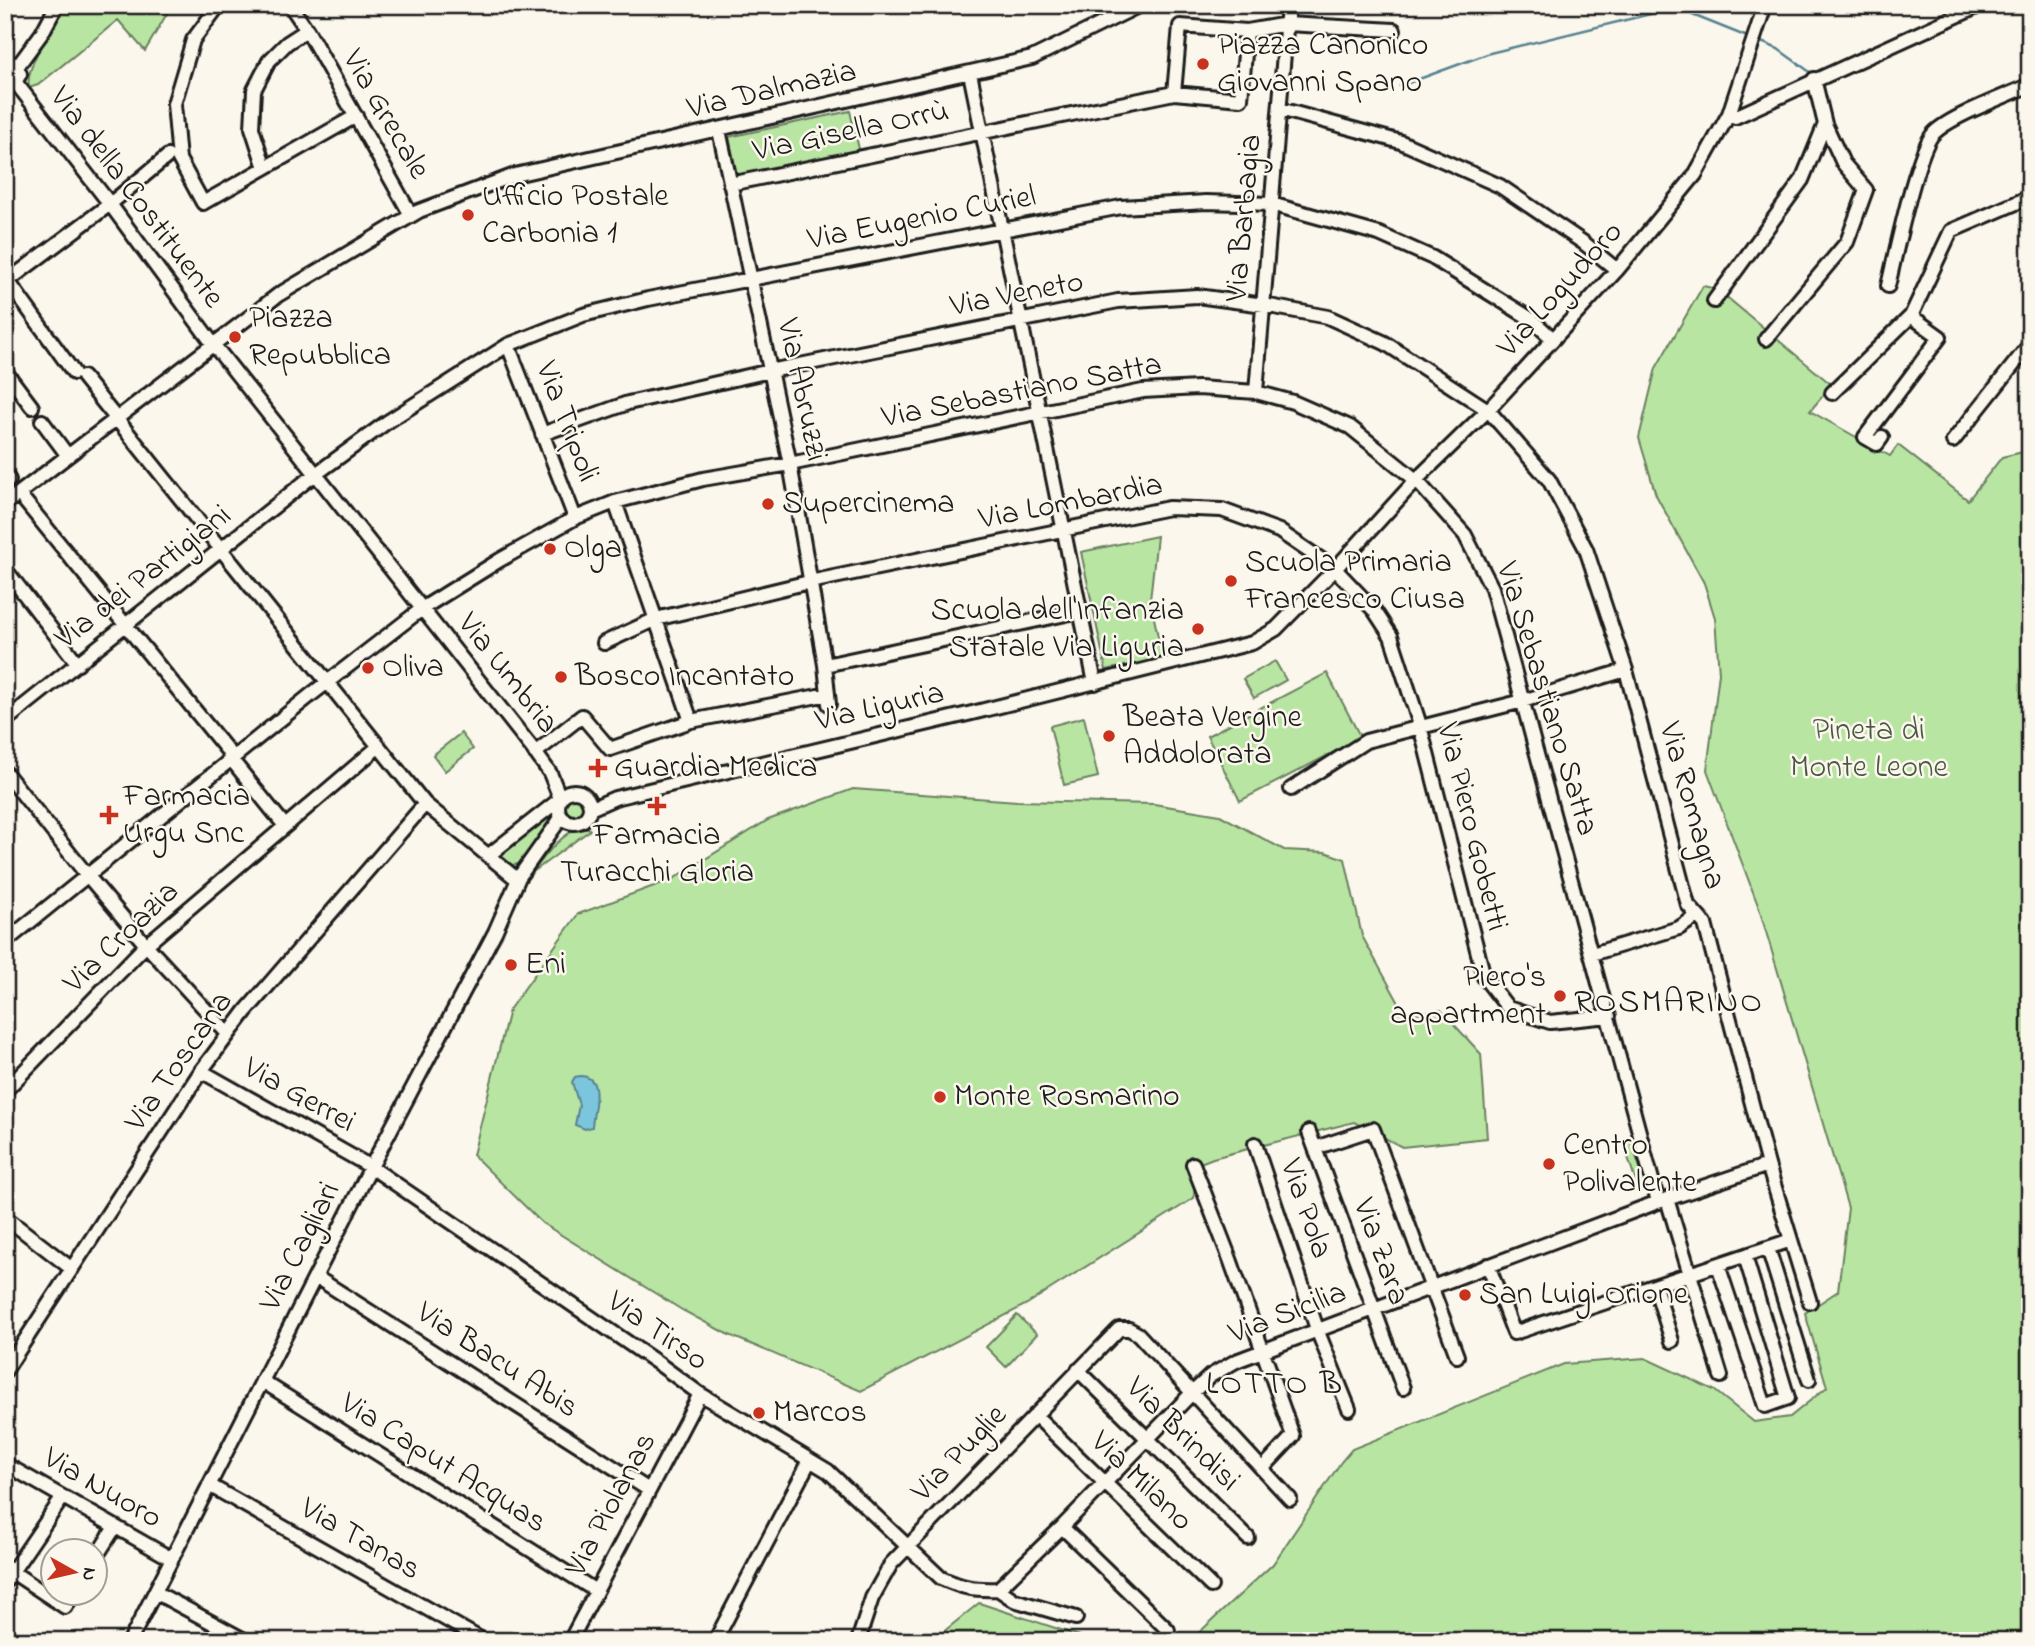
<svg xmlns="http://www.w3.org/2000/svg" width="2035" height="1646" font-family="'Indie Flower',sans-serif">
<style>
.green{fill:#b9e5a3;stroke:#6a8060;stroke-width:2}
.water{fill:#7cc6dd;stroke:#568290;stroke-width:2}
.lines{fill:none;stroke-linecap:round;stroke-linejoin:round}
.stream{stroke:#568290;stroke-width:2.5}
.minor-casing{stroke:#1c1c1c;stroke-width:18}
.minor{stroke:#fbf7ec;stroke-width:12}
.poi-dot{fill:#c8321e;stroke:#fbf7ec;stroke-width:2.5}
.labels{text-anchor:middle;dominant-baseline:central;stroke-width:5;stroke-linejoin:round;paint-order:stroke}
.poi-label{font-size:32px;fill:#1c1c1c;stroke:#fbf7ec;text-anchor:start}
.street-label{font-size:32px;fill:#1c1c1c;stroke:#fbf7ec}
.park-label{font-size:32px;fill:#4b5844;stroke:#fbf7ec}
.neighbourhood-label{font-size:33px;letter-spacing:2px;fill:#1c1c1c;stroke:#fbf7ec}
</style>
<rect width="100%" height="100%" fill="#fbf7ec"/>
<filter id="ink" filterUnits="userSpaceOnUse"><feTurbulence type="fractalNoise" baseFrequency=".0143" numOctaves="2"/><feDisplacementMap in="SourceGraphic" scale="14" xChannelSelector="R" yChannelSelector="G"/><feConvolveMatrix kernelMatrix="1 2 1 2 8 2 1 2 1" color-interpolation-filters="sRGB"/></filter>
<g filter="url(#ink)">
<path class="green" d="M 65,5 L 172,5 L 145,51 L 118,20 L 38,85 L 29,88 C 24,67 54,24 65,5 Z
M 850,111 L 860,153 L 738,179 L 729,137 Z
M 1703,286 L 1717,289 L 1832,385 L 1810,411 L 1890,456 L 1898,445 L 1968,500 L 2002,457 L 2027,451 L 2030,448 L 2030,1641 L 1190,1641 L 1273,1564 L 1341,1462 L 1352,1449 L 1564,1364 L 1645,1358 L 1714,1390 L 1754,1422 L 1790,1417 L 1827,1387 L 1805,1313 L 1838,1291 L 1848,1208 L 1759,908 L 1707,770 L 1719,673 L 1715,618 L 1704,583 L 1656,495 L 1639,438 L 1656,368 Z
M 1157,536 L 1150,600 L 1163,659 L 1106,670 L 1081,552 Z
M 1275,661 L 1286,680 L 1254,698 L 1243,679 Z
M 1327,673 L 1361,738 L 1240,801 L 1207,736 Z
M 1084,717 L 1098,777 L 1064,785 L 1050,726 Z
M 461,733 L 473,749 L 445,771 L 433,755 Z
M 853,789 L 1017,801 L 1154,804 L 1220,815 L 1284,850 L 1325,852 L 1345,859 L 1362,936 L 1405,1014 L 1441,1010 L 1481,1054 L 1487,1138 L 1402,1147 L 1354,1122 L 1213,1158 L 1195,1165 L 1194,1198 L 1027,1304 L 861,1391 L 727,1334 L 682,1310 L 542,1223 L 473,1155 L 509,1010 L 578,914 L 673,879 L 768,820 Z
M562 807a12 12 0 1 1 24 0a12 12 0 1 1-24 0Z
M 552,811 L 549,826 L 520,864 L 511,865 L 493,853 Z
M 585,824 L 590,830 L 533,872 C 548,851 562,834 585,824 Z
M 1630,1139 L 1647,1188 L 1639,1191 L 1623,1142 Z
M 1017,1315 L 1037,1334 L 1006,1367 L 986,1347 Z
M 979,1603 L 1095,1641 L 932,1641 Z"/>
<path class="water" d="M 580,1076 C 605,1076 593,1110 592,1127 L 585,1129 L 575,1125 L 579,1105 L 572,1082 L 575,1077 Z"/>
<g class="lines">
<path class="stream" d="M 1759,41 L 1778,49 L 1810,72
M 1400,86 L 1490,53 L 1675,8 L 1750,38"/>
<g class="minor-casing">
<path id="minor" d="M 219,5 L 193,40 L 174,104 L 179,159 L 203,203 L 356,116
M 290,5 L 307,30 L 411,215
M 1247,31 L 1287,24 L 1394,30
M 5,62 L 15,64 L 20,74 L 14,84 L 5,86
M 17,67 L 42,33 L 57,5
M 970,73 L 1095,683
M 16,83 L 110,204 L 213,344 L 532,748 L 550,773 L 560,798
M 1280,109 L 1401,142 L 1500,186 L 1584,243 L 1617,270
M 1729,114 L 1735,117 L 1981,5
M 719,130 L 790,464 L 825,665 L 829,704
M 265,168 L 252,128 L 254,90 L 269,61 L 287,43 L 307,30
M 730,184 L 1174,93 L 1241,99 L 1247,31 L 1180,26 L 1174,93
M 8,281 L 74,373
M 5,283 L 110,204 L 168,156
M 1888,286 C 1895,257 1917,149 1934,133 C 1951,116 2006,96 2030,85
M 1714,301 L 1802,180 L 1825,124
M 1766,339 L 1847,242 L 1866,190 L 1843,163 L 1825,124 L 1814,79
M 508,345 L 575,518
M 5,371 L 32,407
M 83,377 L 425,804 L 513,876 L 519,877
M 1256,392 L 1288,5
M 1832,393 L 1911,316 L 1951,231 L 2030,197
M 42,421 L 68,456
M 542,434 L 628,403 L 770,371 L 1118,301 L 1197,296 L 1264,305 L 1328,317 L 1385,343 L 1488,410 L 1549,480 L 1586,549 L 1626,670 L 1688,905 L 1705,924 L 1768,1165 L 1810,1302
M 1882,437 L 1877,444 L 1865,437 L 1940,337 L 1911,316
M 1953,441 L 2030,344
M 5,475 L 9,480
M 19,494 L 227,750 L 231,759 L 285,826
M 615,502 L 691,721
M 5,504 L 278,295 L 419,211 L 515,175 L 1032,58 L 1140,5
M 5,569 L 78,664
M 604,643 L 656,619 L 805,583 L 1169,508 L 1222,510 L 1279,531 L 1335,569 L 1374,610 L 1391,636 L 1419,722 L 1484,977 L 1508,1008 L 1550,1022 L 1609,1016
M 825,665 L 1080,611
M 5,721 L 305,482 L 387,422 L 508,345 L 583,315 L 648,299 L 1121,207 L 1206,202 L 1271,204 L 1379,234 L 1433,258 L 1531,319 L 1553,339
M 535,753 L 582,716 L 610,749 L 691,721 L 828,694
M 5,772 L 87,875 L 146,945 L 228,1034
M 1291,789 L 1366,741 L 1519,702 L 1626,670
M558 807a16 16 0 1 1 32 0a16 16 0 1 1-32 0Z
M 590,809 L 615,798 L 972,713 L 1252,643 L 1276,629 L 1335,569 L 1416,480 L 1488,410 L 1617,270 L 1695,175 L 1729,114 L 1765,5
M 489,855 L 559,800
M 5,942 L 312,694 L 423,608 L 500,560 L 575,518 L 615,502 L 703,479 L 790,464 L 1143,391 L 1198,388 L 1256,392 L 1293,402 L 1350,427 L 1416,480 L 1465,535 L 1492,588 L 1658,1202
M 1592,954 L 1679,928 L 1697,916
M 201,1071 L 371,1167 L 659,1364 L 700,1394 L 828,1471 L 941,1578 C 963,1588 974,1590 998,1589 L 1062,1527 L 1192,1393 L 1210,1376 L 1236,1361 L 1658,1202 L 1768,1165
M 5,1091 L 146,945 L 378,747
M 1309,1132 L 1403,1388
M 1255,1144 L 1318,1332 L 1349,1409
M 1315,1148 L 1373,1129 L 1457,1356
M 1193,1164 L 1230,1259 L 1293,1436 L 1262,1469
M 1667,1199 L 1721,1376
M 5,1217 L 72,1269
M 1768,1248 L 1809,1380
M 1488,1265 L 1514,1333 L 1791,1240
M 1718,1265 L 1765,1406 L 1788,1398 L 1745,1256
M 316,1277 L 649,1490
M 1655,1286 L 1672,1341
M 1078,1370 L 1248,1538
M 5,1371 L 201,1071 L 246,1011 L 425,804
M 262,1381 L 596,1591
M 1035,1415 L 1211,1586
M 5,1464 L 172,1559
M 209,1485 L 484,1641
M 1062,1527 L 1168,1630
M 94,1560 L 115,1527
M 5,1567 L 65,1607 L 74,1594
M 5,1582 L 63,1497
M 998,1589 L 1014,1600 L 1076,1618
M 155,1592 L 246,1641
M 130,1641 L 371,1167 L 495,932 L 519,877 L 561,818
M 570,1641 L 700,1394
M 715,1641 L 810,1460
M 858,1641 L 872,1598 L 891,1564 L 1119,1329 L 1129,1329 L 1138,1334 L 1290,1499"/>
</g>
<use href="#minor" class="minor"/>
</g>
</g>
<g class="poi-dot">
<circle cx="1203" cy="64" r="7"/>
<circle cx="468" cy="215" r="7"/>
<circle cx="235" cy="337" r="7"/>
<circle cx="768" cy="504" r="7"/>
<circle cx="550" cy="549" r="7"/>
<circle cx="1231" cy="581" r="7"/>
<circle cx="1198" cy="629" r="7"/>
<circle cx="368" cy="668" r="7"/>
<circle cx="561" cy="677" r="7"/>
<circle cx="1109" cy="736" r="7"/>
<path d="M594.5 757.5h7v7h7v7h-7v7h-7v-7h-7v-7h7z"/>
<path d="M653.5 795.5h7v7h7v7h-7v7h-7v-7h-7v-7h7z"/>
<path d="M105.5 804.5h7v7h7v7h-7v7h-7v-7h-7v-7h7z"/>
<circle cx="511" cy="965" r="7"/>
<circle cx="1560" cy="996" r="7"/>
<circle cx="940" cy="1097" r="7"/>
<circle cx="1549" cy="1164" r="7"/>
<circle cx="1465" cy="1295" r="7"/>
<circle cx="759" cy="1413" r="7"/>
</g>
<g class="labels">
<g class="poi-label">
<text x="1217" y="46">Piazza Canonico<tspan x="1217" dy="37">Giovanni Spano</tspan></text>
<text x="482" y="197">Ufficio Postale<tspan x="482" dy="37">Carbonia 1</tspan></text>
<text x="249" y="319">Piazza<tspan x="249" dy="37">Repubblica</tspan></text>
<text x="782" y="504">Supercinema</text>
<text x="564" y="549">Olga</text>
<text x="1245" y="563">Scuola Primaria<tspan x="1245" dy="37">Francesco Ciusa</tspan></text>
<text x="1184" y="611" text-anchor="end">Scuola dell'Infanzia<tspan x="1184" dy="37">Statale Via Liguria</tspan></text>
<text x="382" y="668">Oliva</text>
<text x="575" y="677">Bosco Incantato</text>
<text x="1123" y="718">Beata Vergine<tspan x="1123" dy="37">Addolorata</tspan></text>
<text x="614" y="768">Guardia Medica</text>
<text x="123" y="797">Farmacia<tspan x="123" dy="37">Urgu Snc</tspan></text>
<text x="657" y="836" text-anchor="middle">Farmacia<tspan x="657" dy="37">Turacchi Gloria</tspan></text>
<text x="525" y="965">Eni</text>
<text x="1546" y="978" text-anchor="end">Piero's<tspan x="1546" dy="37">appartment</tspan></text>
<text x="954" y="1097">Monte Rosmarino</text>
<text x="1563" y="1146">Centro<tspan x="1563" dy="37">Polivalente</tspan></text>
<text x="1479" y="1295">San Luigi Orione</text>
<text x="773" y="1413">Marcos</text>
</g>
<g class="street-label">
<text transform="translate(772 91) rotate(-13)">Via Dalmazia</text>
<text transform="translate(385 115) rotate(60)">Via Grecale</text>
<text transform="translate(851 132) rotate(-12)">Via Gisella Orrù</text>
<text transform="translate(136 198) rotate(53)">Via della Costituente</text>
<text transform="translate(1245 218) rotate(-85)">Via Barbagia</text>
<text transform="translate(922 219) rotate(-11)">Via Eugenio Curiel</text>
<text transform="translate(1561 290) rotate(-48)">Via Logudoro</text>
<text transform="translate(1017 295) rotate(-11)">Via Veneto</text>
<text transform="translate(801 390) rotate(78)">Via Abruzzi</text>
<text transform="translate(1022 392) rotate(-11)">Via Sebastiano Satta</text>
<text transform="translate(566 422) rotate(69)">Via Tripoli</text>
<text transform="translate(1071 503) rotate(-11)">Via Lombardia</text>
<text transform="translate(144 578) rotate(-38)">Via dei Partigiani</text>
<text transform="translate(507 674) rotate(52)">Via Umbria</text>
<text transform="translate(1546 699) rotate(73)">Via Sebastiano Satta</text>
<text transform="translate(880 708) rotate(-13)">Via Liguria</text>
<text transform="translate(1691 806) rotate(74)">Via Romagna</text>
<text transform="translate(1471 827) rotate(76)">Via Piero Gobetti</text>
<text transform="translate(122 938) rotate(-44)">Via Croazia</text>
<text transform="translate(180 1062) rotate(-55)">Via Toscana</text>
<text transform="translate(299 1096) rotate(29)">Via Gerrei</text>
<text transform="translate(1305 1209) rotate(71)">Via Pola</text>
<text transform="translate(301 1247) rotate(-63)">Via Cagliari</text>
<text transform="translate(1380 1252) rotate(70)">Via Zara</text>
<text transform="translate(1288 1314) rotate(-21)">Via Sicilia</text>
<text transform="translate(657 1332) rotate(35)">Via Tirso</text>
<text transform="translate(497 1361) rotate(33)">Via Bacu Abis</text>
<text transform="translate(1182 1435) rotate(45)">Via Brindisi</text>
<text transform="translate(960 1454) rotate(-46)">Via Puglie</text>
<text transform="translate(443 1464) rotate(32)">Via Caput Acquas</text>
<text transform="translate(1141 1482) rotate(44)">Via Milano</text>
<text transform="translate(102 1489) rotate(30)">Via Nuoro</text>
<text transform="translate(612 1505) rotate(-62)">Via Piolanas</text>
<text transform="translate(360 1540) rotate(30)">Via Tanas</text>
</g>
<g class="park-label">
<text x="1869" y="731">Pineta di<tspan x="1869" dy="37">Monte Leone</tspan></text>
</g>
<g class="neighbourhood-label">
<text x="1669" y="1003">ROSMARINO</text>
<text x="1275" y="1385">LOTTO B</text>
</g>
</g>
<rect width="2035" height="1646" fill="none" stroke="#fbf7ec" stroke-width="28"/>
<rect x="14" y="14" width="2007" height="1618" fill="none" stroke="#1c1c1c" stroke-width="2.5" filter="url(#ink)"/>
<g transform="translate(74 1572) rotate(98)"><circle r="33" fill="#fbf7ec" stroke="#a29f99" stroke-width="2"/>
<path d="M0-5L12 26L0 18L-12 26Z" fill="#c8321e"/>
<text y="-10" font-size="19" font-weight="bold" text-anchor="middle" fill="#1c1c1c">N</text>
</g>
</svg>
